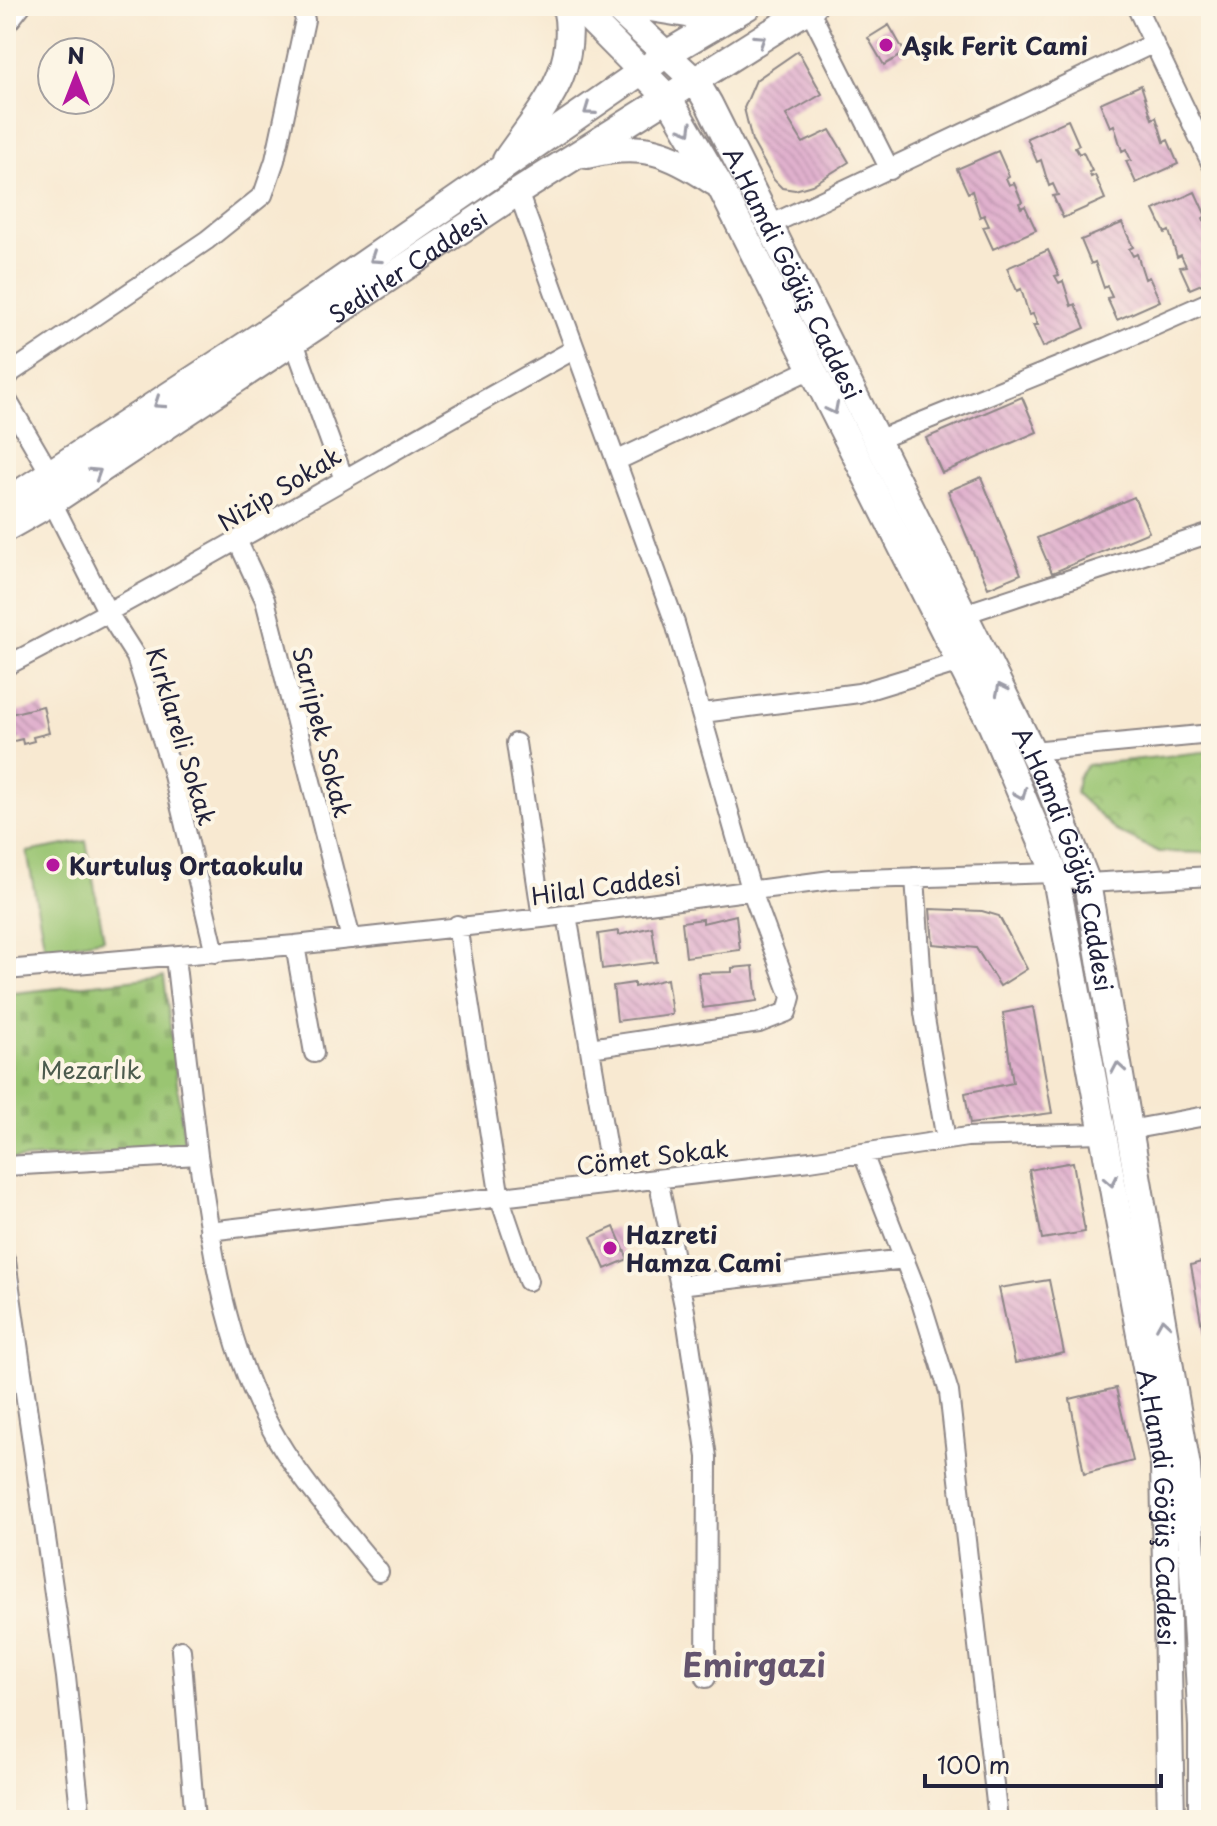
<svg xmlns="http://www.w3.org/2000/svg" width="1217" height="1826" font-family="'Playpen Sans',sans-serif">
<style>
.grass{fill:#9ac572;stroke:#5e7456;stroke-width:2}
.cemetery{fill:url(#cemetery-stones);stroke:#5e7456;stroke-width:2}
.park{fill:url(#park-crowns);stroke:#5e7456;stroke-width:2}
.building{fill:url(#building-back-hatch)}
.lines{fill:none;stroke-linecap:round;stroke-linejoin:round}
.street-casing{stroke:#8d8686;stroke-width:22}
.secondary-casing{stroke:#8d8686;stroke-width:30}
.street{stroke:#fff;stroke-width:18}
.secondary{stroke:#fff;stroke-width:26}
.oneway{stroke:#9c9ca7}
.poi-dot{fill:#b5179e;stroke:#fcf5e5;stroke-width:3}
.labels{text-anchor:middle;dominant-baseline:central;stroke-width:8;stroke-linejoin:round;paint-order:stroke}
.poi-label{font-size:24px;font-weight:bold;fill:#22223b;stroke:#fcf5e5;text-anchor:start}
.street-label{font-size:24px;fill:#22223b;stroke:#fcf5e5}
.park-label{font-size:24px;fill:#4c5b4e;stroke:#fcf5e5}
.district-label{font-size:32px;font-weight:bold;fill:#64546e;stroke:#fcf5e5}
</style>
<defs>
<pattern id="cemetery-stones" width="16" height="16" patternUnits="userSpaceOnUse" patternTransform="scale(2)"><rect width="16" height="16" fill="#9ac572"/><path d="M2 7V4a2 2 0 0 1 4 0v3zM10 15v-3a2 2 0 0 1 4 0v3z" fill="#84a964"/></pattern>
<pattern id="park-crowns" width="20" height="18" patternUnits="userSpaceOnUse" patternTransform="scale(2)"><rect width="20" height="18" fill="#9ac572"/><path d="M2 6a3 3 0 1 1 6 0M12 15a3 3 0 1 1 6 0" fill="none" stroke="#84a964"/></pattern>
<pattern id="building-back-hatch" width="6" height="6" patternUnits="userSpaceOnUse" patternTransform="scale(2)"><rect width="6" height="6" fill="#e0b0cd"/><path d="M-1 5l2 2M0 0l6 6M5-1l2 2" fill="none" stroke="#c097b1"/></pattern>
</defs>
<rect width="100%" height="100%" fill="#fcf5e5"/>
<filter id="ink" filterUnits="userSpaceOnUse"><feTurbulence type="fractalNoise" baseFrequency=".0125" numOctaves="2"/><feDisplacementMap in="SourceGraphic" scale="16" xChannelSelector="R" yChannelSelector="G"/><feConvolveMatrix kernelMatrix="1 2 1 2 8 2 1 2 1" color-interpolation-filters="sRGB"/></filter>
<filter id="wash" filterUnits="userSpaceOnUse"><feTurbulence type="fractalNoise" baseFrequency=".006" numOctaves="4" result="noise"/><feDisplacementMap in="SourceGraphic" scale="32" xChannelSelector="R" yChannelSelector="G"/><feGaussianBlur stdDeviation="1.8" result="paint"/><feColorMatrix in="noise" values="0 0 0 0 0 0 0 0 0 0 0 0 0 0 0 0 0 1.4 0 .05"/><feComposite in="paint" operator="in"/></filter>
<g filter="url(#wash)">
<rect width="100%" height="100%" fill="#f8e9d1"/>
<path class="grass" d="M 86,841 L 104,939 L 45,949 L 27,852 Z"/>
<path class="cemetery" d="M 164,976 L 185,1147 L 6,1160 L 6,994 Z"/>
<path class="park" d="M 1211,751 L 1211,853 L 1159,852 L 1116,831 L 1076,793 L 1078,777 L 1087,765 Z"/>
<g id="blocks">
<path class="building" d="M 889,25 L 905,53 L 884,65 L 868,38 Z
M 798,51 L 822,94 L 786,115 L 803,143 L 830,130 L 849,162 L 812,185 L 795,190 L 782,188 L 774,180 L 752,141 L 744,108 L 756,80 Z
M 1141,85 L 1152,119 L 1156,117 L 1164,142 L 1168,140 L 1178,164 L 1136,183 L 1126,161 L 1131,160 L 1126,149 L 1122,151 L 1114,125 L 1110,127 L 1100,103 Z
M 1068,120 L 1079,145 L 1075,147 L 1079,154 L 1083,152 L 1092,171 L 1089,172 L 1091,177 L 1095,175 L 1105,199 L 1063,218 L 1053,196 L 1058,195 L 1053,184 L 1049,186 L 1041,160 L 1037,162 L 1027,138 Z
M 998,151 L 1009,176 L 1006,178 L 1009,185 L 1014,183 L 1022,202 L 1019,203 L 1021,208 L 1025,206 L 1036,230 L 993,249 L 983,227 L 989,226 L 984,215 L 980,217 L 972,191 L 968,193 L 957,169 Z
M 1195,192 L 1206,216 L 1203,218 L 1206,225 L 1211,223 L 1211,280 L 1190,289 L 1180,267 L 1186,266 L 1181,255 L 1177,257 L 1169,231 L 1165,233 L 1154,210 Z
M 1122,223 L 1133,247 L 1129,249 L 1133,256 L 1137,254 L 1145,279 L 1149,277 L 1160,301 L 1117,320 L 1107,298 L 1112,297 L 1107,286 L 1104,288 L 1095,262 L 1091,264 L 1081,240 Z
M 1048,250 L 1059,275 L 1055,276 L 1059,283 L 1063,281 L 1071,306 L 1075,304 L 1085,328 L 1043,347 L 1033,325 L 1038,325 L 1033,314 L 1029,315 L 1021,289 L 1017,291 L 1007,268 Z
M 1022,397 L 1037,432 L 942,473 L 926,438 Z
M 981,477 L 1021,574 L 988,588 L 948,491 Z
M 1134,497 L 1149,532 L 1052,573 L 1037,538 Z
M 43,706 L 49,733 L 33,737 L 34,741 L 23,744 L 22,739 L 6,743 L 6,715 Z
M 930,909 L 982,911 L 999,916 L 1027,969 L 1000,986 L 976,948 L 933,944 Z
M 736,915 L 740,950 L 686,957 L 682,922 L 703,919 L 703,923 Z
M 652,927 L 657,962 L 602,969 L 598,934 L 619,931 L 619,935 Z
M 753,966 L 757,1001 L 703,1008 L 698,973 L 732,972 L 732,968 Z
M 667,979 L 672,1014 L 617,1021 L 613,986 L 634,983 L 634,987 Z
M 1033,1007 L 1052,1113 L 970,1124 L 965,1093 L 1013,1083 L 1003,1013 Z
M 1073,1162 L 1085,1232 L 1042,1239 L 1029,1170 Z
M 614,1227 L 628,1259 L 605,1269 L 591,1237 Z
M 1211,1259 L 1211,1336 L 1204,1338 L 1191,1265 Z
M 1049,1280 L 1064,1353 L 1015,1363 L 999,1288 Z
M 1116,1388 L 1133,1461 L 1084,1474 L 1070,1399 Z"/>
</g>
</g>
<g filter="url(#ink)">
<use href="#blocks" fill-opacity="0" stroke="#8d8686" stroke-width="2"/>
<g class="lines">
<g class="street-casing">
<path id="street" d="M 1136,6 L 1211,163
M 809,9 L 890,170
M 6,25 L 21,6
M 518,192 L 675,623 L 751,889 L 791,997 L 787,1012 L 759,1023 L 590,1048
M 770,225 L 1154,43
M 294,342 L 343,477
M 6,380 L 12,372 L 207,240 L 263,195 L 275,160 L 305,20 L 301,6
M 6,398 L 51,475
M 877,440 L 1107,347 L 1211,301
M 616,461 L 813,368
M 52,502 L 108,613 L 136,657 L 172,771 L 215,953
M 238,542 L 265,600 L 351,939
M 964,614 L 1211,533
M 6,666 C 199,566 385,454 575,349
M 703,713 L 859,693 L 960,662
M 516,743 L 542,918
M 1032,751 L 1211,734
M 915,877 L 924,1013 L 946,1140
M 567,915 L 613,1184
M 457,925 L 500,1199 L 528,1281
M 295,945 L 314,1053
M 175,957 L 198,1155
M 6,970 L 295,945 L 542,918 L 831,880 L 1055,873 L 1087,883 L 1211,876
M 1129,1130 L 1211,1115
M 863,1154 L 921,1302 L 949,1392 L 998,1820
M 6,1166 L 198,1155 C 213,1256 228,1364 285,1452 C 312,1494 348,1533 379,1572
M 658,1179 L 685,1311 L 707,1457 L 706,1678
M 209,1231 L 810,1161 L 967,1137 L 1101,1133
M 6,1261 L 66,1677 L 81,1820
M 679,1285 L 905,1259
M 181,1650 L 195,1820"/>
</g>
<g class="secondary-casing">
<g id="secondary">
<path id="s1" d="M 577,6 L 669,99 L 720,186 L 992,726 L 1055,873 L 1164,1465 L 1171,1820"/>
<path id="s2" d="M 614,6 L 696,82 L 709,104 L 1048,783 L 1087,883 L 1187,1467 L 1202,1726 L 1202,1820"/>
<path d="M 638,6 L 687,14 L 737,7"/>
<path d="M 587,155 C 642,141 669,152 714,182"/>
<path d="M 506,160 C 541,109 580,72 566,6"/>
<path d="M 6,502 L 266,332 L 668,53 L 748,6"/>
<path id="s3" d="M 6,528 L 52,502 L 518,192 L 813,6"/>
</g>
</g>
<use href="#street" class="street"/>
<use href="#secondary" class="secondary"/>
</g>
<defs><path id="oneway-chevron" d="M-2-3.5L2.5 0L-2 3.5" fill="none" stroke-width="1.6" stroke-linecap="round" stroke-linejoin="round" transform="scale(2)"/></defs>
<g class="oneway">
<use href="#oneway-chevron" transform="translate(760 40) rotate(-33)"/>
<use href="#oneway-chevron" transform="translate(589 110) rotate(145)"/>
<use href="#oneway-chevron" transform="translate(687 129) rotate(60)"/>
<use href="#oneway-chevron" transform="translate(375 258) rotate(146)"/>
<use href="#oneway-chevron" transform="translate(159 403) rotate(146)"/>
<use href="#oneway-chevron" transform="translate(833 409) rotate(63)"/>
<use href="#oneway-chevron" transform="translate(96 473) rotate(-33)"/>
<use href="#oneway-chevron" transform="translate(1001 689) rotate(-116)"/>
<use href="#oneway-chevron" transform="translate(1021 794) rotate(67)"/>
<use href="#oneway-chevron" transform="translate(1118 1068) rotate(-100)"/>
<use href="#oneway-chevron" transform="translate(1111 1181) rotate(79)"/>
<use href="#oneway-chevron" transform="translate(1163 1324) rotate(-99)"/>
</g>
</g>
<g class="poi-dot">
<circle cx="886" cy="45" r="8"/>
<circle cx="53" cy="865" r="8"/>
<circle cx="610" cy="1248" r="8"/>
</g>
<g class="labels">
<g class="poi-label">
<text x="902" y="45">Aşık Ferit Cami</text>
<text x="69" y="865">Kurtuluş Ortaokulu</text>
<text x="626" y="1234">Hazreti<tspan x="626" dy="28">Hamza Cami</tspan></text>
</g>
<g class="street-label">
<text stroke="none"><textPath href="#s3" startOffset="480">Sedirler Caddesi</textPath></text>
<text stroke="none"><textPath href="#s2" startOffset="326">A.Hamdi Göğüş Caddesi</textPath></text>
<text transform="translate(279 488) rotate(-31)">Nizip Sokak</text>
<text transform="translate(323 732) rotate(76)">Sarıipek Sokak</text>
<text transform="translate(182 736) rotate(73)">Kırklareli Sokak</text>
<text stroke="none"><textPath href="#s2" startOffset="974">A.Hamdi Göğüş Caddesi</textPath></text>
<text transform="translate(606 885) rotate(-8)">Hilal Caddesi</text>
<text transform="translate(652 1156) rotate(-7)">Cömet Sokak</text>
<text stroke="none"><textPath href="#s1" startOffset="1640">A.Hamdi Göğüş Caddesi</textPath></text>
</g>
<g class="park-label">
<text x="91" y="1069">Mezarlık</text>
</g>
<g class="district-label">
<text x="754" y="1664">Emirgazi</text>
</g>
</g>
<rect width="1217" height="1826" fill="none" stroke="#fcf5e5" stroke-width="32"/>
<g transform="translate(76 76)"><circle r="38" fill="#fcf5e5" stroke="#a5a1a1" stroke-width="2"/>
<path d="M0-6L14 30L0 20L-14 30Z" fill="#b5179e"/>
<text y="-12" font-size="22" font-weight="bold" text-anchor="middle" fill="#22223b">N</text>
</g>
<path d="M925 1774v12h236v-12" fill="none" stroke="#22223b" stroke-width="4"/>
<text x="937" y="1774" font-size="24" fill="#22223b" stroke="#fcf5e5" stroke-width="6" paint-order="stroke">100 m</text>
</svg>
